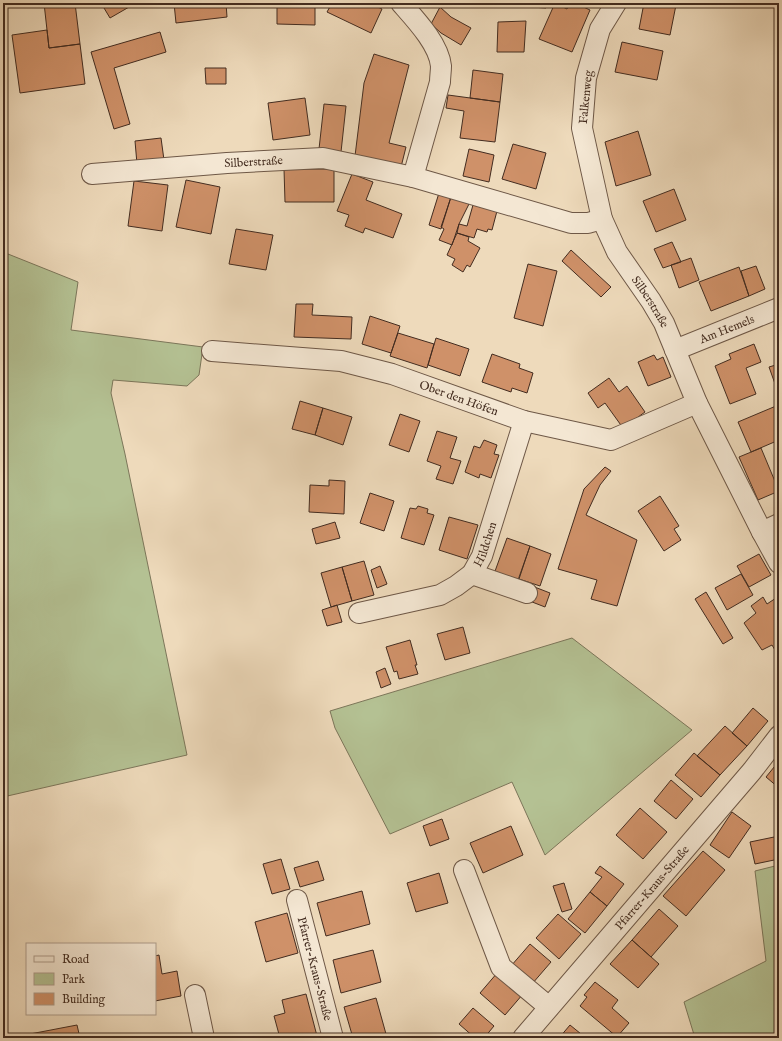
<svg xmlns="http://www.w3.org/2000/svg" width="782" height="1041" font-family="'IM FELL English',serif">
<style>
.green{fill:#b4c193;stroke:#7c765a}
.building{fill:#cf9169;stroke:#432c20}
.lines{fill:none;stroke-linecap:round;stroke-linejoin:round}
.minor-casing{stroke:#6e5847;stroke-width:22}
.minor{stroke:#f4e7d3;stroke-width:20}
.labels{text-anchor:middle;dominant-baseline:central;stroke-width:3;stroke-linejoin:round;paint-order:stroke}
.street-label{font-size:12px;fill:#432c20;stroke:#f4e7d3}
</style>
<rect width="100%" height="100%" fill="#eedabb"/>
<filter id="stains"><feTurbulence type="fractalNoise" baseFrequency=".005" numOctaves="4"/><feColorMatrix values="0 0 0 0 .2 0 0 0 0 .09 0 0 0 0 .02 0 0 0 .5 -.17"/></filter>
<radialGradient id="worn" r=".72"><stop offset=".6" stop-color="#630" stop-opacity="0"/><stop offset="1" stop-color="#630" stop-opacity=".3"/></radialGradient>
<path class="green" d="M 3,252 L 78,282 L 71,330 L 203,347 L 199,375 L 187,386 L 113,380 L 111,393 L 125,454 L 187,755 L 3,797 Z
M 572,638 L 692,730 L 545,855 L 512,782 L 390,834 L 335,728 L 330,711 Z
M 779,865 L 779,1038 L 695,1038 L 684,1002 L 766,961 L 755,871 Z"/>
<path class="building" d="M 44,3 L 75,3 L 80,44 L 49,48 Z
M 101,3 L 136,3 L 110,18 Z
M 174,3 L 226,3 L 227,17 L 176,23 Z
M 277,3 L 315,3 L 315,25 L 277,24 Z
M 332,3 L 370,3 L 382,9 L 371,33 L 327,12 Z
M 531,3 L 547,3 L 546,8 L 531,7 Z
M 555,3 L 567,9 L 570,3 L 575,3 L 590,10 L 572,52 L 539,39 Z
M 644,3 L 668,3 L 676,5 L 670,35 L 639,29 Z
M 440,7 L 451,17 L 471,28 L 461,45 L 441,33 L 431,24 Z
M 526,21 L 524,52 L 497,52 L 498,22 Z
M 47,30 L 49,48 L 80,44 L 85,84 L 20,93 L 12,35 Z
M 160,32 L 166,52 L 114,68 L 130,124 L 114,129 L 91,52 Z
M 622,42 L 663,51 L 657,80 L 615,72 Z
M 374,54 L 409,65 L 389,143 L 406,147 L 400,171 L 355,156 L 364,83 Z
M 205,68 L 226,68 L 226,84 L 206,84 Z
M 473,70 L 503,74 L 500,102 L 470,98 Z
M 448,95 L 500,102 L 495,142 L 460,138 L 464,111 L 446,108 Z
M 305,98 L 310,135 L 273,140 L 268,103 Z
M 324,104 L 346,106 L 341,152 L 319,149 Z
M 638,131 L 651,175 L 616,186 L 605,142 Z
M 161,138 L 164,160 L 137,164 L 135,141 Z
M 513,144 L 546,153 L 536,189 L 502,179 Z
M 469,149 L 494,155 L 489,182 L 463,176 Z
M 284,169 L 334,169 L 334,202 L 285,202 Z
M 352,174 L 373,182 L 366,200 L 402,214 L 393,238 L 365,228 L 363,233 L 345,226 L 349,215 L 337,211 Z
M 186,180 L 220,187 L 211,234 L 176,227 Z
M 134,181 L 168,185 L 162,231 L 128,226 Z
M 674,189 L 686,220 L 656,232 L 643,201 Z
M 439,193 L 451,197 L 441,229 L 429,225 Z
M 451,197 L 469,204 L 459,224 L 452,245 L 439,240 L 444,229 L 441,227 Z
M 473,205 L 497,211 L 492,230 L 488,229 L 487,232 L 477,229 L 474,238 L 457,233 L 459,224 L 467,226 Z
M 236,229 L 273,235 L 266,270 L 229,264 Z
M 457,233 L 469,237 L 468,241 L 480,248 L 470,267 L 467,265 L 463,272 L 452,265 L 455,259 L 447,255 Z
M 672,242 L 681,262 L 663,268 L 654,249 Z
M 571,250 L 611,287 L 601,297 L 562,261 Z
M 691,258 L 699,280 L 679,288 L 671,265 Z
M 528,264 L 557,271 L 543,326 L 514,318 Z
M 756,266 L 765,289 L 749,296 L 741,271 Z
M 739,267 L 749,296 L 711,311 L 699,282 Z
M 296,304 L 313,304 L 312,315 L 352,317 L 351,339 L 294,337 Z
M 370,316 L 400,326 L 391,353 L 362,344 Z
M 398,333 L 434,344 L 427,368 L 390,356 Z
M 436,338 L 469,349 L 460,376 L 428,365 Z
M 754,344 L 761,362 L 746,368 L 756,394 L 730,404 L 715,366 L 731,359 L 729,354 Z
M 492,354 L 520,364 L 519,368 L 533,373 L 527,393 L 512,388 L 511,392 L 482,382 Z
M 654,355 L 657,360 L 663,357 L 671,377 L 648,386 L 638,362 Z
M 779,364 L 779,395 L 769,367 Z
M 609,378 L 619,392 L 627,386 L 645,412 L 623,428 L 605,403 L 598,408 L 588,393 Z
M 300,401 L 323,408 L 315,435 L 292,429 Z
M 776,406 L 779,412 L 779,440 L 751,452 L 738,422 Z
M 323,408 L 352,417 L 343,445 L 315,435 Z
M 400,414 L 420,421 L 409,452 L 389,445 Z
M 437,431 L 457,437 L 450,458 L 461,461 L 453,484 L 436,479 L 441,466 L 427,461 Z
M 484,440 L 497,445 L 494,454 L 499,455 L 491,478 L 480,474 L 479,478 L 465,472 L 474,446 L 480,448 Z
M 761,448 L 779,491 L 758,500 L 739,457 Z
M 605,467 L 611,471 L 600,485 L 586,515 L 637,540 L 617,606 L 591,599 L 597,580 L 558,569 L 584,489 Z
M 329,480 L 345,481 L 344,514 L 309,512 L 310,485 L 329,486 Z
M 370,493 L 394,501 L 384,531 L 360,523 Z
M 660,496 L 679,526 L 674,529 L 681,540 L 664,551 L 638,511 Z
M 418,506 L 428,509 L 427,513 L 434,515 L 424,545 L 401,538 L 410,508 L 416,509 Z
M 449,517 L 478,525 L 467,559 L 439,550 Z
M 335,522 L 340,538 L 316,544 L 312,529 Z
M 507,538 L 530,546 L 517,583 L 494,574 Z
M 530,546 L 551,554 L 540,586 L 519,579 Z
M 759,554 L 771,575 L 749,587 L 737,566 Z
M 364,561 L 374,595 L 352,601 L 342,567 Z
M 380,566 L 387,584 L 377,588 L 371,570 Z
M 342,567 L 352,601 L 331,607 L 321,573 Z
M 741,574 L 753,595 L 727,610 L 715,588 Z
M 532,586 L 550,593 L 545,607 L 527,600 Z
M 706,592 L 733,638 L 723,644 L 695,599 Z
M 779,596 L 779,657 L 772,645 L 762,650 L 744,623 L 756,613 L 751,606 L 763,597 L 767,604 Z
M 337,605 L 342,622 L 327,626 L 322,610 Z
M 463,627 L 470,653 L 445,660 L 437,634 Z
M 410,640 L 417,665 L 415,665 L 418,674 L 399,679 L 397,671 L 394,672 L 386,647 Z
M 385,668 L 391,684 L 381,688 L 376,672 Z
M 753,708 L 768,721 L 747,746 L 732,733 Z
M 725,726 L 747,746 L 720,775 L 697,756 Z
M 694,753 L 720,775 L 701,797 L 675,775 Z
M 779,761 L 779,788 L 766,777 Z
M 671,780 L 693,799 L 676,819 L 654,801 Z
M 640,808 L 667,832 L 643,859 L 616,835 Z
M 732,812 L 751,826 L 729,858 L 710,845 Z
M 442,819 L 449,839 L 430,846 L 423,826 Z
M 511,826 L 523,855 L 483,873 L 470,843 Z
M 779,836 L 779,859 L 755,864 L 750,842 Z
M 703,851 L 725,870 L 686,916 L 663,896 Z
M 281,859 L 290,889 L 272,894 L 263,864 Z
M 318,861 L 324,880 L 300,887 L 294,868 Z
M 600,866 L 624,884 L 607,906 L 590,892 L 602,877 L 595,873 Z
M 439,873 L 448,903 L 416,912 L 407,883 Z
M 564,883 L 572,909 L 562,912 L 553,886 Z
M 362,891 L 370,924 L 326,936 L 317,903 Z
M 590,892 L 607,906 L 585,933 L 568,919 Z
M 659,909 L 678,926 L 651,957 L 632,940 Z
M 287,913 L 298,953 L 266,962 L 255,922 Z
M 558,914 L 581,934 L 559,959 L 536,938 Z
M 632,940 L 659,964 L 638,988 L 610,964 Z
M 530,944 L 551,962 L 532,984 L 511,966 Z
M 373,950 L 381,982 L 341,993 L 333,960 Z
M 159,955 L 162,974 L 177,971 L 181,996 L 155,1001 L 155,956 Z
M 498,972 L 523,994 L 505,1015 L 480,993 Z
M 595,982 L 618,1000 L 612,1008 L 629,1023 L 617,1037 L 580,1006 L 587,997 L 584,995 Z
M 306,994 L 317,1036 L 311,1038 L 280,1038 L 274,1016 L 285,1013 L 282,1000 Z
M 376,998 L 386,1034 L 373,1038 L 353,1038 L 344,1007 Z
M 473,1008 L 494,1026 L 484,1038 L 475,1038 L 459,1024 Z
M 77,1025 L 80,1038 L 31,1038 L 30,1034 Z
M 570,1025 L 586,1038 L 559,1038 Z"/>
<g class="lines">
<g class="minor-casing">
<g id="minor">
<path d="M 401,3 C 415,19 439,44 441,66 C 441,71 440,77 440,82 L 413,177"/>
<path id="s1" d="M 616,3 L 600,29 L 586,78 L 582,128 L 602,219 L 617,252 L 651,301 L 664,323 L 697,403 L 762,532 L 779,563"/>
<path id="s2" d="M 92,174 L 227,163 L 323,158 L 413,177 L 571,223 L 588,223 L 602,219"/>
<path id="s3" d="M 675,350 L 779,308"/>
<path id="s4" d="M 212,351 L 341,361 L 392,374 L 524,421 L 611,440 L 697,403"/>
<path d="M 762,532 L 779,524"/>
<path d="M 472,574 L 527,593"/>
<path id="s5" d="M 359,613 L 440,595 L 456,586 L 472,574 L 482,556 L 524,421"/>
<path d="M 464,870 L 501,967 L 549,1007"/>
<path id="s6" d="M 297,900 L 333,1038"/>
<path d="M 195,995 L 204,1038"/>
<path id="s7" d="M 523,1038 L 752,771 L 779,736"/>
</g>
</g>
<use href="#minor" class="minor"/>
</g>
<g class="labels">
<g class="street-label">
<text transform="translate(586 97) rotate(-84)">Falkenweg</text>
<text stroke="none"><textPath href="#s2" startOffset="162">Silberstraße</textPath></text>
<text stroke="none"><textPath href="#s1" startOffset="321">Silberstraße</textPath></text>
<text stroke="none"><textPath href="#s3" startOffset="56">Am Hemels</textPath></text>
<text stroke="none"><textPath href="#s4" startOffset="253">Ober den Höfen</textPath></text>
<text stroke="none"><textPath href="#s5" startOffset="154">Hildchen</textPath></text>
<text stroke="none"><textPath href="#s7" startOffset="198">Pfarrer-Kraus-Straße</textPath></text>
<text stroke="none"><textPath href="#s6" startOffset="71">Pfarrer-Kraus-Straße</textPath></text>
</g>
</g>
<rect width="782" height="1041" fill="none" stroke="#eedabb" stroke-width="16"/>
<rect x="4" y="4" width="774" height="1033" fill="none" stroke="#432c20" stroke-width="2"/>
<rect x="8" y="8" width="766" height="1025" fill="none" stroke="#432c20"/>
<rect x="26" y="943" width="130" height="72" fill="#f4e7d3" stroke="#ad9c8b"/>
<rect x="34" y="956" width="20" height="6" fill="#f4e7d3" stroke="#ad9c8b"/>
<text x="62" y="963" font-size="12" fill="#432c20">Road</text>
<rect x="34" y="973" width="20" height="12" fill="#b4c193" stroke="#ad9c8b"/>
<text x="62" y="983" font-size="12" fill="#432c20">Park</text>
<rect x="34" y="993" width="20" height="12" fill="#cf9169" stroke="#ad9c8b"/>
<text x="62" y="1003" font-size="12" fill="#432c20">Building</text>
<rect width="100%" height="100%" filter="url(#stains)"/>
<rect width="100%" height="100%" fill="url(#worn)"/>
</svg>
